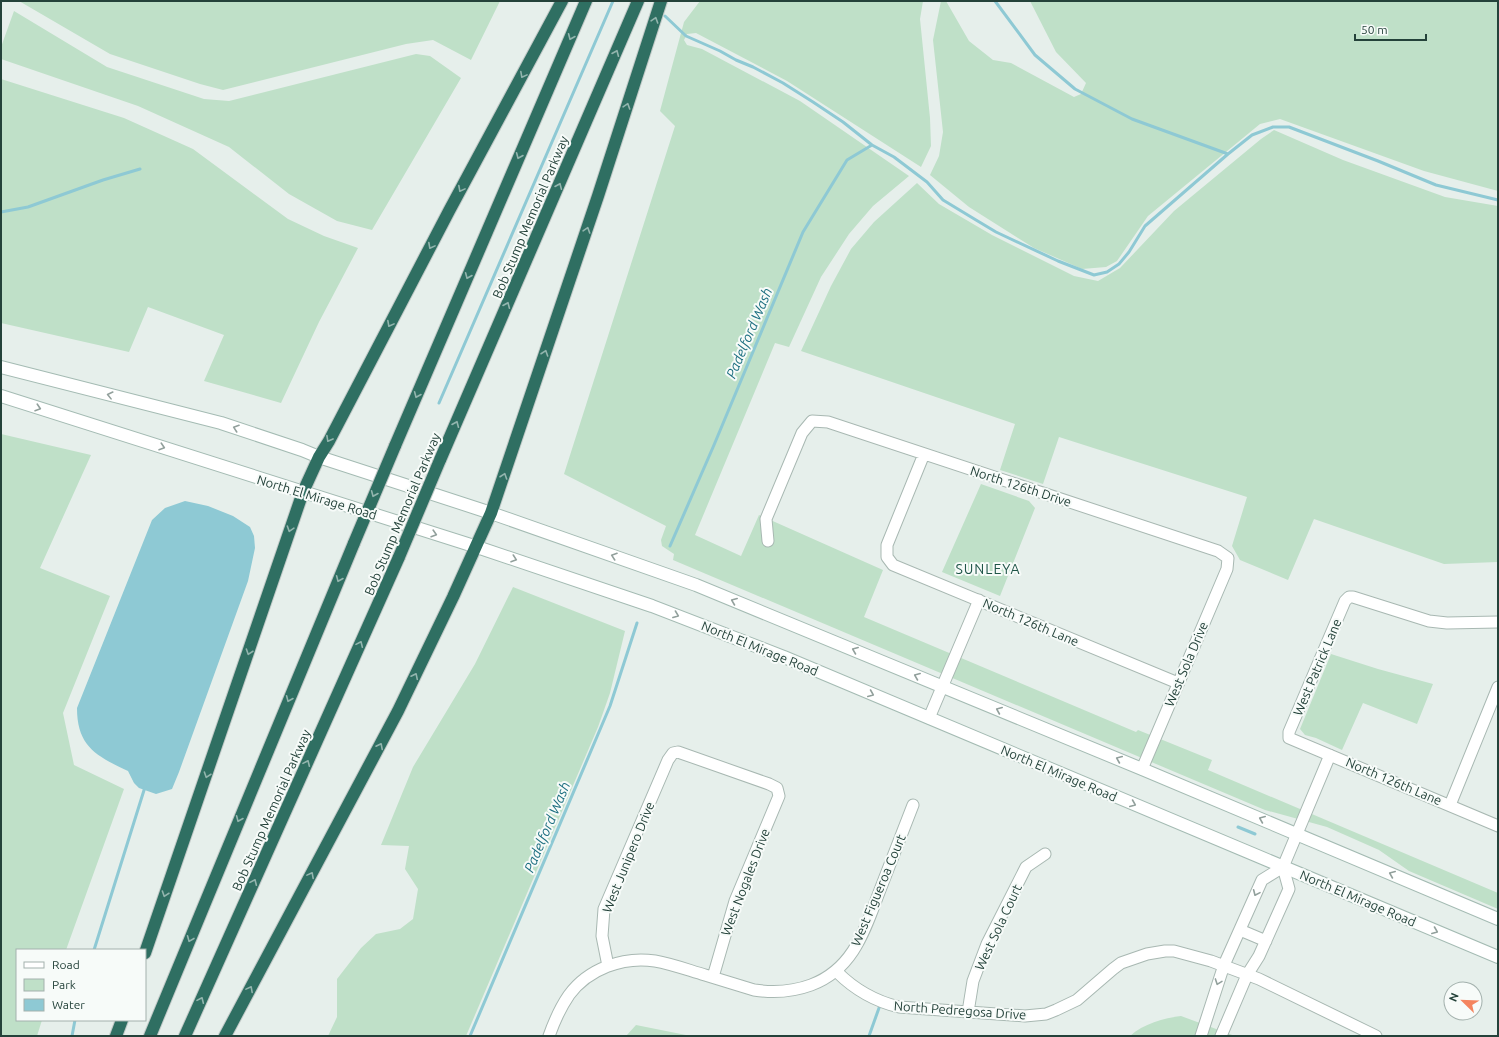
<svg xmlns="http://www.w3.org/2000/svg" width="1499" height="1037" font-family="Ubuntu,sans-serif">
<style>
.green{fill:#bfe0c8}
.water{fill:#8ec9d4}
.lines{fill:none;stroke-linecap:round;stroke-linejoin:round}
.stream{stroke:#8ec9d4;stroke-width:3}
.minor-casing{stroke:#a8b8b2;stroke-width:13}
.secondary-casing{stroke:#a4bbb3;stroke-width:14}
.motorway-casing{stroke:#c2cac8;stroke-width:14}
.minor{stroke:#fff;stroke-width:11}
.secondary{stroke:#fff;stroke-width:12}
.motorway{stroke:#2f6f62;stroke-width:12}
.motorway-bridge-casing{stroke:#c2cac8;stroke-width:14;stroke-linecap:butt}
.motorway-bridge{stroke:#2f6f62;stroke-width:12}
.oneway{stroke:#93b5ae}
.oneway2{stroke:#92a09c}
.labels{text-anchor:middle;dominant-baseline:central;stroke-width:4;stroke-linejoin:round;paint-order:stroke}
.street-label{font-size:13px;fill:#24423a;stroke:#f7fbf9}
.water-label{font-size:14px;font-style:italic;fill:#1c6f80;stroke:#f7fbf9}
.neighbourhood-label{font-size:14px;letter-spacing:1px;fill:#1f5548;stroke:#f7fbf9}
</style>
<rect width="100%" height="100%" fill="#e6efeb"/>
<path class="green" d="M 19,1 L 500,1 L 471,60 L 433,40 L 406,44 L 223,90 L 200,84 L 110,54 Z
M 700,1 L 923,1 L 920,19 L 930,118 L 931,146 L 921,167 L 787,81 L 696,33 L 687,34 L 684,40 L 687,45 L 702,49 L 800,101 L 909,176 L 873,206 L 849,234 L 821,277 L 789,347 L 775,343 L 695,535 L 741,556 L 759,515 L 883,570 L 864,617 L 1136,732 L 1138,730 L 1212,760 L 1208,770 L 1498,893 L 1498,909 L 1409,871 L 1379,850 L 1327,827 L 1265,810 L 673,560 L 674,554 L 662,546 L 661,540 L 666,526 L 564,474 L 675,126 L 660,111 L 684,22 Z
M 941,1 L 946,1 L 969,41 L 993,60 L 1011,63 L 1074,97 L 1081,94 L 1086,83 L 1056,52 L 1030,1 L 1498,1 L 1498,191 L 1424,171 L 1280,119 L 1260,124 L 1148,216 L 1117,261 L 1106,267 L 1082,269 L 1034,248 L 969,207 L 930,175 L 939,156 L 943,132 L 933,40 Z
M 14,11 L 107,67 L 204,99 L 229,101 L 416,54 L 430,56 L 461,78 L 372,230 L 337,221 L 289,194 L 229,147 L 138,106 L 1,59 L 1,47 Z
M 1,79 L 124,118 L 193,149 L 288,219 L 324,236 L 358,248 L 319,322 L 281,403 L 204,381 L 224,335 L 148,307 L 129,352 L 1,323 Z
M 1274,130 L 1343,160 L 1445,197 L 1498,206 L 1498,562 L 1444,564 L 1314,519 L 1288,580 L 1240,560 L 1232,546 L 1247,497 L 1059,437 L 1043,484 L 1000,470 L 1015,424 L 801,351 L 831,286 L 851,249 L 874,222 L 917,183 L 939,204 L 992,235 L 1074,276 L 1098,281 L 1120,268 L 1174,211 L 1261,139 Z
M 1,434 L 91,455 L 40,568 L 110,596 L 63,713 L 74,765 L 124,789 L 66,950 L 17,950 L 17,1020 L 42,1020 L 37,1036 L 1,1036 Z
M 981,484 L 1029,501 L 1035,508 L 1000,596 L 942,572 Z
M 513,587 L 625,631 L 610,693 L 598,727 L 466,1036 L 328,1036 L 337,1017 L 337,979 L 361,948 L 376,934 L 400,929 L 413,919 L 418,889 L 405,869 L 409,846 L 381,845 L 413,767 L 475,664 Z
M 1331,654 L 1378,669 L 1433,684 L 1417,724 L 1363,703 L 1342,750 L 1316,738 L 1305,735 L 1300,729 Z
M 1181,1016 L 1235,1036 L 1130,1036 C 1143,1024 1164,1018 1181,1016 Z
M 636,1025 L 691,1036 L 626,1036 Z"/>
<path class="water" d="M 185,501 L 208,506 L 233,516 L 250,527 L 254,536 L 255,548 L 248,581 L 179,772 L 172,789 L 156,794 L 139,788 L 134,783 L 128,771 C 96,756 77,746 77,708 L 152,520 L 165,508 Z"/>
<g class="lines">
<path class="stream" d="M 995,1 L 1035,55 L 1075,89 L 1132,119 L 1228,154
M 665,16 L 686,36 L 720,51 L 736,60 L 753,67 L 783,83 L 813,102 L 843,122 L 872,145 L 894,157 L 927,182 L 943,200 L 976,220 L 996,232 L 1058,261 L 1094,275 L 1107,272 L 1119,264 L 1129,252 L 1145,226 L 1228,154 L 1252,135 L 1273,127 L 1289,127 L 1378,161 L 1436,185 L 1498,200
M 1,212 L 28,207 L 103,180 L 140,169
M 439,403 L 613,1
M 670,546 L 714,445 L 803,232 L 847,160 L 872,145
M 1238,827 L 1255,834
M 94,950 L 145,787
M 72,1036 L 75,1020
M 470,1036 L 610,706 L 637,623
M 869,1036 L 879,1008"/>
<g class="minor-casing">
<path id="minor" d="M 924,454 L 887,545 L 887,557 L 893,565 L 1178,683
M 768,541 L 766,519 L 802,433 L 812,421 L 828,422 L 1218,551 L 1228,558 L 1227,569 L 1142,769
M 1498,622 L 1447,623 L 1429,621 L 1353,597 L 1349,597 L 1345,601 L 1289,732 L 1289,738 L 1498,826
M 929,718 L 979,600
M 1450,805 L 1498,687
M 1240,930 L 1266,941
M 608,966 L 602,936 L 604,909 L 668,760 L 673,753 L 678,752 L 769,784 L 777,788 L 779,796 L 735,901 L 713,977
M 837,972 C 855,990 874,1001 899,1007 L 1025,1016 L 1046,1014 L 1056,1010 L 1077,1000 L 1113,969 L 1121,963 L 1147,954 L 1165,951 L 1174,951 L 1211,961 L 1259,979 L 1376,1036
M 968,1012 L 973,981 L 987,944 L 1026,867 L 1045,854
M 549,1036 C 554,1022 560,1008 569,995 C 588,969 623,956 655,961 C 672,964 688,970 705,975 C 721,980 738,985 754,990 C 774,993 792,992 811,985 C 854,969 865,929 880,890 C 891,862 902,833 913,805
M 1201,1036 L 1224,965 L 1262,880 L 1283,867 L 1330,755
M 1221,1036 L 1247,975 L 1259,956 L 1289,889 L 1283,867"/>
</g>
<g class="secondary-casing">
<path id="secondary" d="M 1,367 L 221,423 L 302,450 L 319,457 L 491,513 L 696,585 L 1142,769 L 1498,919
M 1,396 L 477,547 L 652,606 L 784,657 L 1498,957"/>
</g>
<g class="motorway-casing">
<path id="motorway" d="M 395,446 L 586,1
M 440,460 L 638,1
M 145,953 L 303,492 L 319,457 L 329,441 L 449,211 L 562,1
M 116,1036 L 122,1020
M 150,1036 L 354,543
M 185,1036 L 399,557
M 225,1036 L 398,711 L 453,597 L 491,513 L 598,196 L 661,1"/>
</g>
<use href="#minor" class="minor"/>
<use href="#secondary" class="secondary"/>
<use href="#motorway" class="motorway"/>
<g class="motorway-bridge-casing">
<path id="motorway-bridge" d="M 354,543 L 395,446
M 399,557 L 440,460"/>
</g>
<use href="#motorway-bridge" class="motorway-bridge"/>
</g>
<defs><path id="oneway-chevron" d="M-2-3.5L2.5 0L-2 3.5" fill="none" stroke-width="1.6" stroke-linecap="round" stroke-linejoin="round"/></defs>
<g class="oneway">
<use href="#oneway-chevron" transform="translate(655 20) rotate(-72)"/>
<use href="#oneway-chevron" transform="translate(571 37) rotate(113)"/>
<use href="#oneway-chevron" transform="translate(616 53) rotate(-67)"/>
<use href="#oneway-chevron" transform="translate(523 75) rotate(118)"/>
<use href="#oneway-chevron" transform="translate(627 106) rotate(-72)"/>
<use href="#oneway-chevron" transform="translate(519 156) rotate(113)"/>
<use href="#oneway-chevron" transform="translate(559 186) rotate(-67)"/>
<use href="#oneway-chevron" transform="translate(461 189) rotate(118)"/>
<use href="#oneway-chevron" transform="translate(587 230) rotate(-72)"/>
<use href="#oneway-chevron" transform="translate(431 246) rotate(118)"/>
<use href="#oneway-chevron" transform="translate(468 276) rotate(113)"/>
<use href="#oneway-chevron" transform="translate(507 305) rotate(-67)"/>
<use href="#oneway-chevron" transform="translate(390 324) rotate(118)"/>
<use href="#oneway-chevron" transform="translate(545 353) rotate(-71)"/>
<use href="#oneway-chevron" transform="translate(417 395) rotate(113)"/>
<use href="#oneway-chevron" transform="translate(456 424) rotate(-67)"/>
<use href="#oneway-chevron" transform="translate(329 439) rotate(119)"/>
<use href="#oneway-chevron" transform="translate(504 476) rotate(-71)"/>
<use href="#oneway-chevron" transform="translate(374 494) rotate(113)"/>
<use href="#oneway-chevron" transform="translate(290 529) rotate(108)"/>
<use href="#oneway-chevron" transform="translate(339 579) rotate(113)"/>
<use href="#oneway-chevron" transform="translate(360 644) rotate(-66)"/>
<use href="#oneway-chevron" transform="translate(249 652) rotate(109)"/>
<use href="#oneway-chevron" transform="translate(415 676) rotate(-64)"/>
<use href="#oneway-chevron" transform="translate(289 699) rotate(113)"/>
<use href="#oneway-chevron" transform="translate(380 746) rotate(-63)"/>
<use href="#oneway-chevron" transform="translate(307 763) rotate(-66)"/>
<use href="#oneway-chevron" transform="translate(207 775) rotate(109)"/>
<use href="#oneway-chevron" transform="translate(239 819) rotate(113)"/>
<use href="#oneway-chevron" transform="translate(311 875) rotate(-62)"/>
<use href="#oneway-chevron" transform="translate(254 882) rotate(-66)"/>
<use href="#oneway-chevron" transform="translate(165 894) rotate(109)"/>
<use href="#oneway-chevron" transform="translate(190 939) rotate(112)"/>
<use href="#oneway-chevron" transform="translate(250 989) rotate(-62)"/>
<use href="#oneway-chevron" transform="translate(201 1000) rotate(-66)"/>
</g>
<g class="oneway2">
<use href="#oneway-chevron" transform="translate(110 395) rotate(-166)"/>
<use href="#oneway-chevron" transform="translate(38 408) rotate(18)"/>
<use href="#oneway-chevron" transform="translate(236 428) rotate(-161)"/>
<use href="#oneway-chevron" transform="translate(162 447) rotate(18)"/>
<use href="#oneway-chevron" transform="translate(434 534) rotate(17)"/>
<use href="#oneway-chevron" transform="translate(614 556) rotate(-161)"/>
<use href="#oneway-chevron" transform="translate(514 559) rotate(19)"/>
<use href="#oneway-chevron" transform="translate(734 601) rotate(-158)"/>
<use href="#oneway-chevron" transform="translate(676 615) rotate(21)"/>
<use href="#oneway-chevron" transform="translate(855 650) rotate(-158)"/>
<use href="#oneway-chevron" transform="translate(917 676) rotate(-158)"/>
<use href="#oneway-chevron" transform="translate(871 694) rotate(23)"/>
<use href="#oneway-chevron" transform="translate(999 710) rotate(-157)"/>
<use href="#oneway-chevron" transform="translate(1119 759) rotate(-157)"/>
<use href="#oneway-chevron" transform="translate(1133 804) rotate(23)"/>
<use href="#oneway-chevron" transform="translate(1262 819) rotate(-157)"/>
<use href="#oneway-chevron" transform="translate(1392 874) rotate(-157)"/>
<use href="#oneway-chevron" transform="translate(1256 893) rotate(114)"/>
<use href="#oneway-chevron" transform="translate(1435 931) rotate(22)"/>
<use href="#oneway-chevron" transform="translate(1218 982) rotate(110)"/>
</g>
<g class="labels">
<g class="street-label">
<text transform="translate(530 217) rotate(-67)">Bob Stump Memorial Parkway</text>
<text transform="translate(1021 486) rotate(18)">North 126th Drive</text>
<text transform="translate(317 497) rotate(17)">North El Mirage Road</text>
<text transform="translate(402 514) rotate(-67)">Bob Stump Memorial Parkway</text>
<text transform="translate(1031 622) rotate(23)">North 126th Lane</text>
<text transform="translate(760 648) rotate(22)">North El Mirage Road</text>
<text transform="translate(1186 664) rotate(-67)">West Sola Drive</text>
<text transform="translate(1317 667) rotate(-67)">West Patrick Lane</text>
<text transform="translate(1059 773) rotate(23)">North El Mirage Road</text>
<text transform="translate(1394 781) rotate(23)">North 126th Lane</text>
<text transform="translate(271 810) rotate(-66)">Bob Stump Memorial Parkway</text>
<text transform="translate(628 857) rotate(-68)">West Junipero Drive</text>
<text transform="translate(745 882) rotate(-69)">West Nogales Drive</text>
<text transform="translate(878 890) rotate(-67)">West Figueroa Court</text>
<text transform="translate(1358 898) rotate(23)">North El Mirage Road</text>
<text transform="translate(998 927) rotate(-65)">West Sola Court</text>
<text transform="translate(960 1010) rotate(4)">North Pedregosa Drive</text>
</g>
<g class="water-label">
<text transform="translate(749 333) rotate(-67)">Padelford Wash</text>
<text transform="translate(547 827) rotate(-67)">Padelford Wash</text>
</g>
<g class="neighbourhood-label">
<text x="988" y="569">SUNLEYA</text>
</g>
</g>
<rect width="1499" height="1037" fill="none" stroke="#24423a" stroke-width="4"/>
<rect x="16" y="949" width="130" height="72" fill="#f7fbf9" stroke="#a3b1ad"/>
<rect x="24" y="962" width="20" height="6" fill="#ffffff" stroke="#a3b1ad"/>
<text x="52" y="969" font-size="12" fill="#24423a">Road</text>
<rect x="24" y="979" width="20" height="12" fill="#bfe0c8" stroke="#a3b1ad"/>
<text x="52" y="989" font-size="12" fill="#24423a">Park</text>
<rect x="24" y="999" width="20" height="12" fill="#8ec9d4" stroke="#a3b1ad"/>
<text x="52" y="1009" font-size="12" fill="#24423a">Water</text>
<g transform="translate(1463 1001) rotate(293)"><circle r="19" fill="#f7fbf9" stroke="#a3b1ad"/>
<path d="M0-3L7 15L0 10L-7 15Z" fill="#f4845f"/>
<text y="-6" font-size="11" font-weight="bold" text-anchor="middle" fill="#24423a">N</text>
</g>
<path d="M1355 34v6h71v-6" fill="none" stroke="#24423a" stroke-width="2"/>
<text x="1361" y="34" font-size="12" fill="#24423a" stroke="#f7fbf9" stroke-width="3" paint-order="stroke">50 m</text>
</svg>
